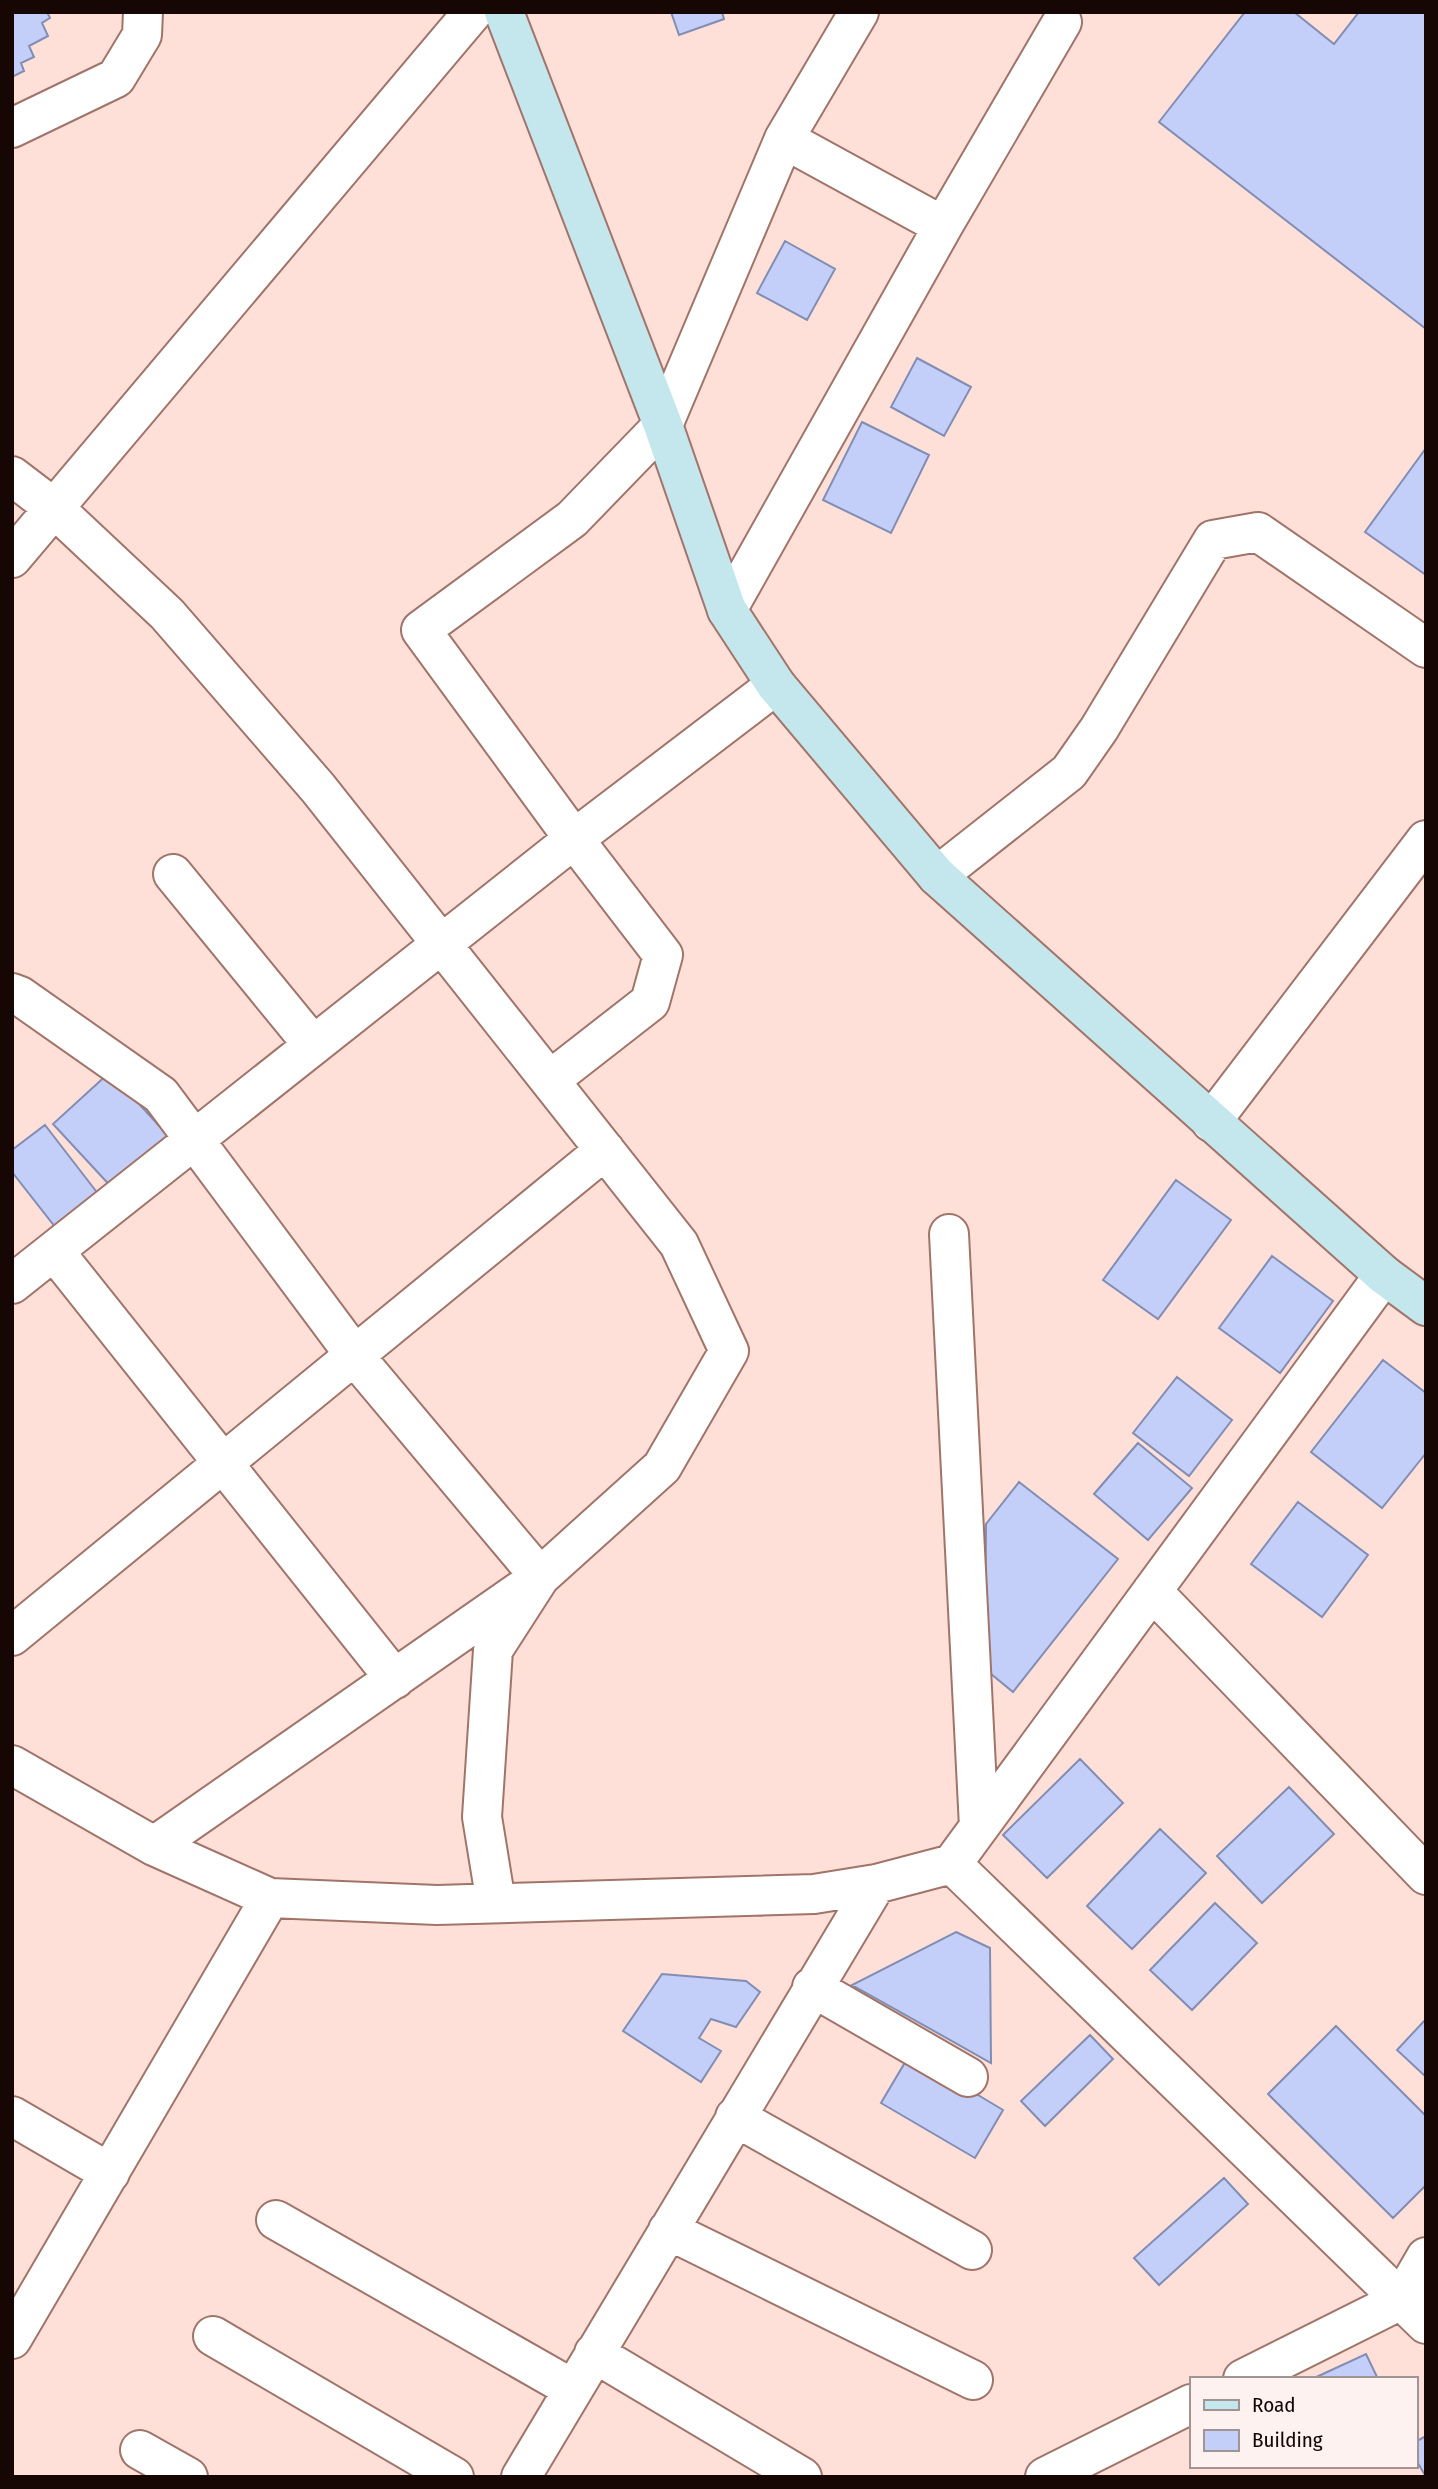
<svg xmlns="http://www.w3.org/2000/svg" width="1438" height="2489" font-family="'Fira Sans Condensed',sans-serif">
<style>
.building{fill:#c3cff8;stroke:#828db4;stroke-width:2}
.lines{fill:none;stroke-linecap:round;stroke-linejoin:round}
.minor-casing{stroke:#a1746a;stroke-width:42}
.secondary-casing{stroke:#a1746a;stroke-width:42}
.minor{stroke:#fff;stroke-width:38}
.secondary{stroke:#c4e7ed;stroke-width:38}
</style>
<rect width="100%" height="100%" fill="#ffe0d9"/>
<path class="building" d="M 12,12 L 47,12 L 50,18 L 42,23 L 48,36 L 29,46 L 34,57 L 21,63 L 24,71 L 12,77 Z
M 671,12 L 722,12 L 724,19 L 679,35 Z
M 1245,12 L 1294,12 L 1334,44 L 1359,12 L 1426,12 L 1426,329 L 1159,122 Z
M 785,241 L 835,269 L 807,320 L 757,293 Z
M 917,358 L 971,387 L 944,436 L 891,407 Z
M 862,422 L 929,455 L 891,533 L 823,500 Z
M 1426,448 L 1426,575 L 1365,532 Z
M 110,1072 L 172,1140 L 116,1192 L 53,1124 Z
M 45,1125 L 99,1195 L 56,1228 L 12,1172 L 12,1150 Z
M 1176,1180 L 1231,1220 L 1158,1319 L 1103,1280 Z
M 1272,1256 L 1333,1301 L 1280,1373 L 1219,1328 Z
M 1383,1360 L 1426,1393 L 1426,1453 L 1382,1508 L 1311,1452 Z
M 1177,1377 L 1232,1420 L 1189,1476 L 1133,1433 Z
M 1138,1443 L 1192,1488 L 1148,1540 L 1094,1494 Z
M 1019,1482 L 1118,1559 L 1013,1692 L 985,1669 L 986,1524 Z
M 1298,1502 L 1368,1555 L 1322,1617 L 1251,1564 Z
M 1080,1759 L 1123,1803 L 1047,1878 L 1003,1835 Z
M 1289,1787 L 1334,1834 L 1262,1903 L 1217,1856 Z
M 1160,1829 L 1206,1873 L 1132,1949 L 1087,1906 Z
M 1215,1903 L 1257,1943 L 1192,2010 L 1150,1970 Z
M 956,1932 L 990,1948 L 991,2063 L 852,1985 Z
M 662,1974 L 746,1981 L 760,1992 L 736,2027 L 711,2019 L 699,2038 L 721,2051 L 701,2082 L 623,2031 Z
M 1426,2019 L 1426,2077 L 1397,2050 Z
M 1336,2026 L 1426,2116 L 1426,2185 L 1393,2218 L 1268,2094 Z
M 1090,2035 L 1113,2059 L 1045,2126 L 1021,2101 Z
M 910,2054 L 1003,2110 L 975,2158 L 881,2103 Z
M 1224,2178 L 1248,2204 L 1159,2285 L 1134,2258 Z
M 1366,2354 L 1378,2379 L 1312,2379 Z
M 1426,2436 L 1426,2477 L 1415,2458 L 1415,2442 Z"/>
<g class="lines">
<g class="minor-casing">
<path id="minor" d="M 12,128 L 116,78 L 142,35 L 143,12
M 784,139 L 943,226
M 12,476 L 54,508 L 167,614 L 318,788 L 679,1244 L 729,1351 L 662,1467 L 540,1577 L 154,1846
M 12,558 L 473,12
M 727,610 L 943,226 L 1062,22
M 173,874 L 313,1045
M 937,876 L 1069,772 L 1099,729 L 1213,540 L 1258,532 L 1426,648
M 12,993 L 20,996 L 161,1095 L 362,1365 L 540,1577 L 493,1650 L 482,1817 L 496,1903
M 550,1080 L 650,1002 L 663,955 L 574,839 L 421,630 L 572,519 L 663,425 L 784,139 L 859,12
M 1211,1122 L 1426,840
M 949,1234 L 979,1827
M 54,1251 L 395,1679
M 12,1284 L 574,839 L 776,685
M 1152,1591 L 1426,1875
M 12,1636 L 605,1150
M 12,1765 L 154,1846 L 270,1898 L 437,1905 L 814,1894 L 876,1884 L 952,1864 L 1384,1275
M 952,1864 L 1426,2324
M 812,1987 L 968,2077
M 12,2116 L 110,2173
M 735,2117 L 972,2250
M 276,2220 L 573,2389
M 668,2230 L 973,2380
M 213,2336 L 454,2477
M 12,2339 L 270,1898
M 594,2353 L 802,2477
M 1243,2379 L 1401,2300 L 1426,2257
M 140,2450 L 188,2477
M 521,2477 L 876,1884
M 1045,2477 L 1191,2404"/>
</g>
<g class="secondary-casing">
<path id="secondary" d="M 504,12 L 663,425 L 727,610 L 776,685 L 937,876 L 1384,1275 L 1426,1306"/>
</g>
<use href="#minor" class="minor"/>
<use href="#secondary" class="secondary"/>
</g>
<rect width="1438" height="2489" fill="none" stroke="#160704" stroke-width="28"/>
<rect x="1190" y="2377" width="228" height="91" fill="#fdf2f0" stroke="#a19492" stroke-width="2"/>
<rect x="1204" y="2400" width="35" height="10" fill="#c4e7ed" stroke="#a19492" stroke-width="2"/>
<text x="1252" y="2412" font-size="21" fill="#160704">Road</text>
<rect x="1204" y="2430" width="35" height="21" fill="#c3cff8" stroke="#a19492" stroke-width="2"/>
<text x="1252" y="2447" font-size="21" fill="#160704">Building</text>
</svg>
